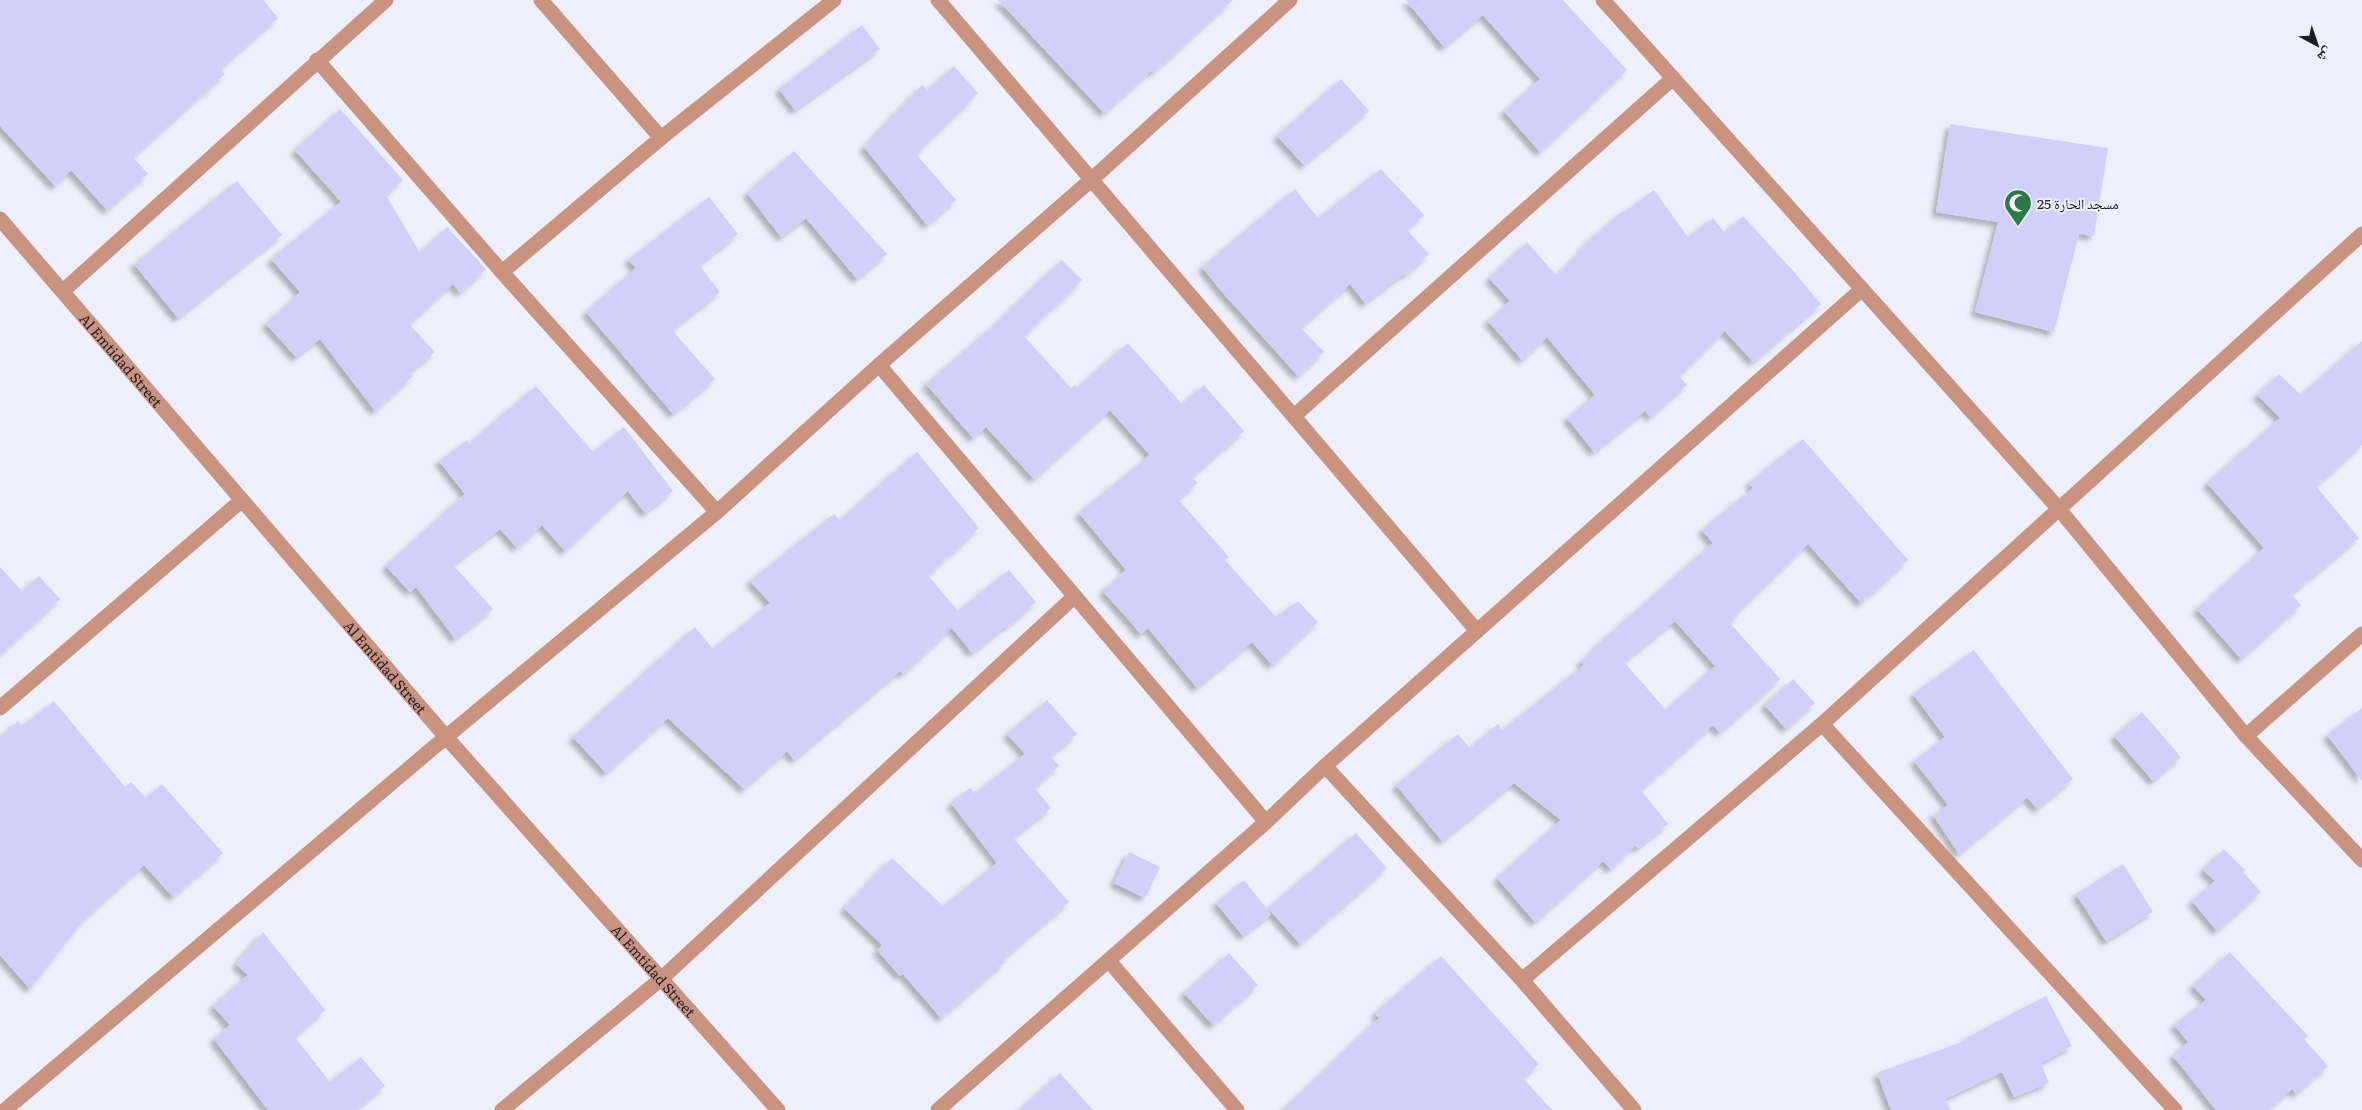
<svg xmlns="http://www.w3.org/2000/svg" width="2362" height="1110" font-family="Literata,'Noto Naskh Arabic',serif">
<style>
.building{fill:#d1d0fb;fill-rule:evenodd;filter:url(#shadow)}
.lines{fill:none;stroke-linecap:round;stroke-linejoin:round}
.minor{stroke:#c99380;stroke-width:15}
.labels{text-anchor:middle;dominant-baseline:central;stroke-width:4;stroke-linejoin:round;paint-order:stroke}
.poi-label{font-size:14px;fill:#1d1e21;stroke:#edf0fa;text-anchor:start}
.street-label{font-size:14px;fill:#1d1e21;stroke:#edf0fa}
</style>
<defs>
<filter id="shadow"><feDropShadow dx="-4.5" dy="4.5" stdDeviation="2.5" flood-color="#0004"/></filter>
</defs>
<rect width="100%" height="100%" fill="#edf0fa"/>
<path class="building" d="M 0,0 L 263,0 L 278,18 L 220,68 L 225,74 L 133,157 L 148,174 L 107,210 L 71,170 L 55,186 L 0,126 Z
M 998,0 L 1233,0 L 1153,73 L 1151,71 L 1104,113 Z
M 1406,0 L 1563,0 L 1627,70 L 1540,152 L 1504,111 L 1540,79 L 1483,15 L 1444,47 Z
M 862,25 L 880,49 L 795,110 L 779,89 Z
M 954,66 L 978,93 L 916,154 L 956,200 L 927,225 L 864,147 L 922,85 L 928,90 Z
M 1341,79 L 1369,111 L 1304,165 L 1277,136 Z
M 340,109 L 403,180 L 386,195 L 420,253 L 447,227 L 486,269 L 460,293 L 453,284 L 409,324 L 435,352 L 409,373 L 413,376 L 375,411 L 320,339 L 296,357 L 266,324 L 300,292 L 271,259 L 341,202 L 295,150 Z
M 1950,124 L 2108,148 L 2094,236 L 2079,234 L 2054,332 L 1975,312 L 1998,222 L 1936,212 Z
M 794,151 L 887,254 L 857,279 L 806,218 L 781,237 L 747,193 Z
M 1381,169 L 1424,215 L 1407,230 L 1429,254 L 1406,275 L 1405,273 L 1365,303 L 1350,284 L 1301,328 L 1324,352 L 1298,376 L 1222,292 L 1202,267 L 1295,189 L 1318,218 Z
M 237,181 L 282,235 L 178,318 L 134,264 Z
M 1654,190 L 1688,237 L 1713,218 L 1725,233 L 1743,216 L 1796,274 L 1821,304 L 1753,362 L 1725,331 L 1679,376 L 1687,385 L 1650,417 L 1645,411 L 1594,452 L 1567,418 L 1595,395 L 1547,337 L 1522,360 L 1488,321 L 1510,301 L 1489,278 L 1527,242 L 1557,276 L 1594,236 L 1623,211 L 1624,212 Z
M 709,197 L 738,234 L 699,265 L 720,292 L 672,330 L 715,379 L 673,414 L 586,312 L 636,268 L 628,260 Z
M 1062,260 L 1082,280 L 1024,336 L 1071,388 L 1075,385 L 1077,388 L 1128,343 L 1182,404 L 1204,385 L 1244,431 L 1192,477 L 1198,483 L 1178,499 L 1229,557 L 1225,560 L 1276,617 L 1298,601 L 1318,622 L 1272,665 L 1252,642 L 1197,688 L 1148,628 L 1141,634 L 1103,591 L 1126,570 L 1079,513 L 1150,455 L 1110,410 L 1034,479 L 986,427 L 973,438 L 926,384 L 991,328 Z
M 2362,341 L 2362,445 L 2316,486 L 2359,538 L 2291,594 L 2301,605 L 2241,659 L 2197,609 L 2264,548 L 2207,483 L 2280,418 L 2257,395 L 2279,374 L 2301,395 Z
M 536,386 L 593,452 L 624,427 L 673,491 L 645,513 L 628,491 L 565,551 L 542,525 L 517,548 L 500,529 L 453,565 L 493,609 L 455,639 L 416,587 L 410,592 L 386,566 L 465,494 L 439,461 L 467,440 L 470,443 Z
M 1803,439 L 1908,560 L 1861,603 L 1808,544 L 1737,613 L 1739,615 L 1730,623 L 1780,679 L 1720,733 L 1713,725 L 1641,790 L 1668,824 L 1638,848 L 1636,845 L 1611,869 L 1603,861 L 1535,922 L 1497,878 L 1561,820 L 1514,783 L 1442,841 L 1396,785 L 1458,734 L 1470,748 L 1498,724 L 1502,730 L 1584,665 L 1581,661 L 1596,648 L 1595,647 L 1713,543 L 1702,530 L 1753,488 L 1749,483 ZM 1675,621 L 1715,666 L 1666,710 L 1624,662 Z
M 917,452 L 979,528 L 928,575 L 958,611 L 1009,570 L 1036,602 L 1007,627 L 1006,626 L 972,653 L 952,628 L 903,674 L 900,671 L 794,760 L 787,751 L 744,789 L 668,718 L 606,773 L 573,737 L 695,627 L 713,649 L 770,603 L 750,581 L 834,514 L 840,520 Z
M 0,567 L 22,591 L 39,576 L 60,599 L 0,655 Z
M 1974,650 L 2073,779 L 2037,809 L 2027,797 L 1959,854 L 1933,815 L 1948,805 L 1914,761 L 1945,737 L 1913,694 Z
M 1793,679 L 1815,703 L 1786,729 L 1765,705 Z
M 1047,700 L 1077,734 L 1051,756 L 1059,766 L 1035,788 L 1051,808 L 1013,838 L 1069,902 L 1002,960 L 1005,962 L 941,1018 L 903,974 L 900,976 L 877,950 L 882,945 L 844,908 L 892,858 L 943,906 L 997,863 L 951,803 L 970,788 L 975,793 L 1025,754 L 1007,734 Z
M 54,701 L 125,787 L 131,782 L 146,798 L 162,784 L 223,853 L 173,897 L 144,865 L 84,919 L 30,989 L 0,955 L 0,737 L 18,721 L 22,726 Z
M 2362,708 L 2362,781 L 2327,735 Z
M 2142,712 L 2181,757 L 2153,781 L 2114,736 Z
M 1356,833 L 1387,868 L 1300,944 L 1268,908 Z
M 2224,849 L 2245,870 L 2243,872 L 2261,892 L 2217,931 L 2192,901 L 2215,881 L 2203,870 Z
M 1129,852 L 1160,867 L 1145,898 L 1114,883 Z
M 2123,864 L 2153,912 L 2106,941 L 2076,894 Z
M 1244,880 L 1271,914 L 1243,936 L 1216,903 Z
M 263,932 L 325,1010 L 295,1037 L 330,1082 L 361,1057 L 385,1086 L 355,1110 L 268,1110 L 214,1039 L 230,1025 L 213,1006 L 248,975 L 236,964 Z
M 2230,952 L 2308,1036 L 2304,1039 L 2328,1066 L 2296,1094 L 2292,1089 L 2267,1110 L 2216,1110 L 2173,1056 L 2188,1042 L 2174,1025 L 2206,1000 L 2193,986 Z
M 1229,953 L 1258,985 L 1213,1025 L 1184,993 Z
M 1441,956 L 1539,1064 L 1523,1078 L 1552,1110 L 1283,1110 L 1379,1018 L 1375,1013 Z
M 2046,996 L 2072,1046 L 2041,1063 L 2049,1083 L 2014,1097 L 2002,1072 L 1945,1099 L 1951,1110 L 1891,1110 L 1877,1073 L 1967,1040 L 1966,1038 Z
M 1060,1073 L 1093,1110 L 1019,1110 Z"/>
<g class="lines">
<g class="minor">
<path d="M 541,0 L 661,138"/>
<path d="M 938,0 L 1477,631"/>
<path d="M 1603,0 L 2059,509 L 2246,736 L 2362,860"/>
<path d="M 317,60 L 502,272 L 717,512"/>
<path id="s1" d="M 0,219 L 446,737 L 778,1110"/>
<path d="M 502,272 L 661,138 L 834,0"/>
<path d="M 63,291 L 386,0"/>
<path d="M 879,365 L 1266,822"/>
<path d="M 1294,416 L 1672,79"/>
<path d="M 0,708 L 241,501"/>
<path d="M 1822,724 L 2175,1110"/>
<path d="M 2246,736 L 2362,634"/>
<path d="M 1325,766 L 1522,980 L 1634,1110"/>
<path d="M 1109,961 L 1237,1110"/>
<path d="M 1522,980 L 1822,724 L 2362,234"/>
<path d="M 5,1110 L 446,737 L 717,512 L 879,365 L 1091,180 L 1290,0"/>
<path d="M 502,1110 L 661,979 L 1075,596"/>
<path d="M 938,1110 L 1266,822 L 1325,766 L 1862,289"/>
</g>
</g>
<defs>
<g id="mosque-pin" transform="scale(1.4375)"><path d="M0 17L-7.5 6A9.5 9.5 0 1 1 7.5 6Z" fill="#2c7947" stroke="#edf0fa"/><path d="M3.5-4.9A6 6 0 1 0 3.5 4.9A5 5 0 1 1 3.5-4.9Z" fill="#fff"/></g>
</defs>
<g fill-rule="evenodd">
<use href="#mosque-pin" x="2018" y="203"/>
</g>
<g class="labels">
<g class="poi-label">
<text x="2037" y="203">مسجد الحارة 25</text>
</g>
<g class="street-label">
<text stroke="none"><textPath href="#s1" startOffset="186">Al Emtidad Street</textPath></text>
<text stroke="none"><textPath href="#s1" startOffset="591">Al Emtidad Street</textPath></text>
<text stroke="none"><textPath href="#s1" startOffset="996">Al Emtidad Street</textPath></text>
</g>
</g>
<g transform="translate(2317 45) rotate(140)" stroke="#edf0fa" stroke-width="4" paint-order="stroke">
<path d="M0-4L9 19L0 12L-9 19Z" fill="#1d1e21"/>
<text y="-8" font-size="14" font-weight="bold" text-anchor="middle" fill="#1d1e21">ش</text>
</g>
</svg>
